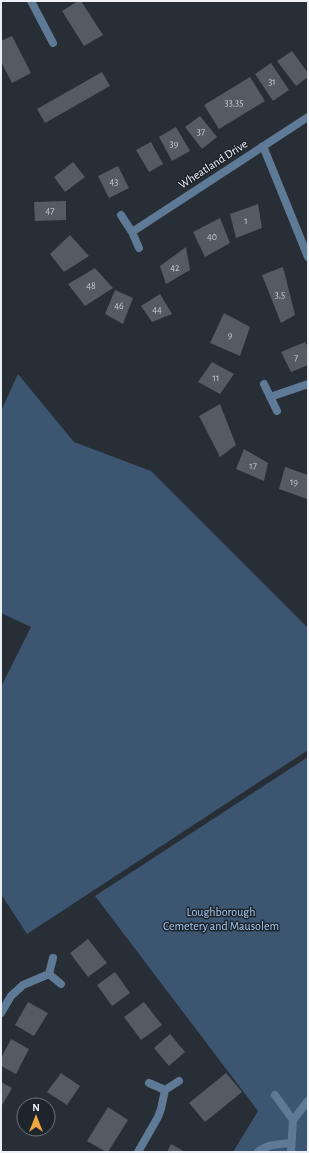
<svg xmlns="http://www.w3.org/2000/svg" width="309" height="1153" font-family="'Alegreya Sans',sans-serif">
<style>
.green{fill:#3c5570}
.building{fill:#545b63}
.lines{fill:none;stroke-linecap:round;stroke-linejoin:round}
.lane{stroke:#5f7a96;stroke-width:8}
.street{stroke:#5f7a96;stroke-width:8}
.labels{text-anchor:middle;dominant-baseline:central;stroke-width:3;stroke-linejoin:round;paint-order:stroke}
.number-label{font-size:10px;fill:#c6cbd0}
.street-label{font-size:12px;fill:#ecf0f5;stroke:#1e242b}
.park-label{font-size:12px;fill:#a5cbf6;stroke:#1e242b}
</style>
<rect width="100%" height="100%" fill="#272e35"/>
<path class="green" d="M 18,374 L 74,442 L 151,471 L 308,628 L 308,750 L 27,934 L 1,894 L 1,687 L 31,627 L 1,613 L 1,411 Z
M 308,757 L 308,1152 L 233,1152 L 258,1111 L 95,896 Z"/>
<path class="building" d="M 78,1 L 81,1 L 103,35 L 84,46 L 62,11 Z
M 12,36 L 31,73 L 12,83 L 1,62 L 1,41 Z
M 292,51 L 308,73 L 308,77 L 296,86 L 277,61 Z
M 271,63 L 289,90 L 273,101 L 255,74 Z
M 102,72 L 110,86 L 45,123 L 37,109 Z
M 250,77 L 265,101 L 219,129 L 204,105 Z
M 200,116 L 217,137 L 202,149 L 185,127 Z
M 176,127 L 190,151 L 172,161 L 159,137 Z
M 151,142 L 163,164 L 149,172 L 136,150 Z
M 73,162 L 85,177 L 65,192 L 54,177 Z
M 118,166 L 129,188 L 109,198 L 98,176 Z
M 66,201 L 66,220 L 35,221 L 34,202 Z
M 258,204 L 262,228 L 236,238 L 230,214 Z
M 220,218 L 230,243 L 205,257 L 193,232 Z
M 70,235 L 89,256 L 64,272 L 50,254 Z
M 186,247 L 190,270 L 166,284 L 160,266 Z
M 283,267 L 295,315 L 281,323 L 262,275 Z
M 95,268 L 113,288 L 85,306 L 68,284 Z
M 115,290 L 133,298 L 123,324 L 105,314 Z
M 160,294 L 172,314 L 152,322 L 141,306 Z
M 224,313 L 250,327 L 240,356 L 210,343 Z
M 305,342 L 308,347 L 308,365 L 291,372 L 281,352 Z
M 212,362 L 234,374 L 220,394 L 198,382 Z
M 220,404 L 236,445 L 220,457 L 199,416 Z
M 244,449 L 268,463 L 264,481 L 236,469 Z
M 285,467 L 308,475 L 308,496 L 307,499 L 279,489 Z
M 88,939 L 107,963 L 88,977 L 70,953 Z
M 115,972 L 130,993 L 112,1006 L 97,985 Z
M 28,1002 L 48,1013 L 34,1036 L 15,1025 Z
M 144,1002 L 162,1025 L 141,1040 L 124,1017 Z
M 170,1034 L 185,1052 L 169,1066 L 154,1048 Z
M 11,1039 L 29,1049 L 16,1074 L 1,1066 L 1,1058 Z
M 61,1073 L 80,1086 L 67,1105 L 47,1092 Z
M 226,1073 L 242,1092 L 205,1122 L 189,1103 Z
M 1,1082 L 12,1088 L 1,1107 Z
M 108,1107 L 128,1120 L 108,1152 L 106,1152 L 87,1141 Z
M 171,1144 L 185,1152 L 167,1152 Z"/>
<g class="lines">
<path class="lane" d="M 275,1095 L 293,1120
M 258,1152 C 267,1144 281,1144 291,1143
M 291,1152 L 293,1120 L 308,1101"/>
<path class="street" d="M 31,1 L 53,43
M 263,146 L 308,257
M 121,215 L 132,232 L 139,248
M 132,232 L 308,117
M 264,384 L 277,411
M 270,397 L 308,384
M 53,958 L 49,974 L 61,984
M 1,1013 L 11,996 L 23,985 L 49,974
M 149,1083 L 165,1090
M 138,1152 L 158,1117 L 161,1109 L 165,1090 L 179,1081"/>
</g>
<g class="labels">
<g class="number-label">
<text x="272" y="82">31</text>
<text x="234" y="103">33,35</text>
<text x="201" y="132">37</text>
<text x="174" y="144">39</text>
<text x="114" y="182">43</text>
<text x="50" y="211">47</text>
<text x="246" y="221">1</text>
<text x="212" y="237">40</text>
<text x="175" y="268">42</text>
<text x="91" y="286">48</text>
<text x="280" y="295">3,5</text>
<text x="119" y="306">46</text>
<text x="157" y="310">44</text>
<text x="230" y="335">9</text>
<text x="296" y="358">7</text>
<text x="216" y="378">11</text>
<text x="253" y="466">17</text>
<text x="294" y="482">19</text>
</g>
<g class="street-label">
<text transform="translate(213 164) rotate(-33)">Wheatland Drive</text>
</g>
<g class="park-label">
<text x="221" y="912">Loughborough<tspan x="221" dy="14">Cemetery and Mausolem</tspan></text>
</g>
</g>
<rect width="309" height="1153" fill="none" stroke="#ecf0f5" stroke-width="4"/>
<g transform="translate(36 1117)"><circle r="19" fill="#1e242b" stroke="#70767c"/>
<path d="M0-3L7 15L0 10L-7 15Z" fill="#f0a63f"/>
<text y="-6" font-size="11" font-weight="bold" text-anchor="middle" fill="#ecf0f5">N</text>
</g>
</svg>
